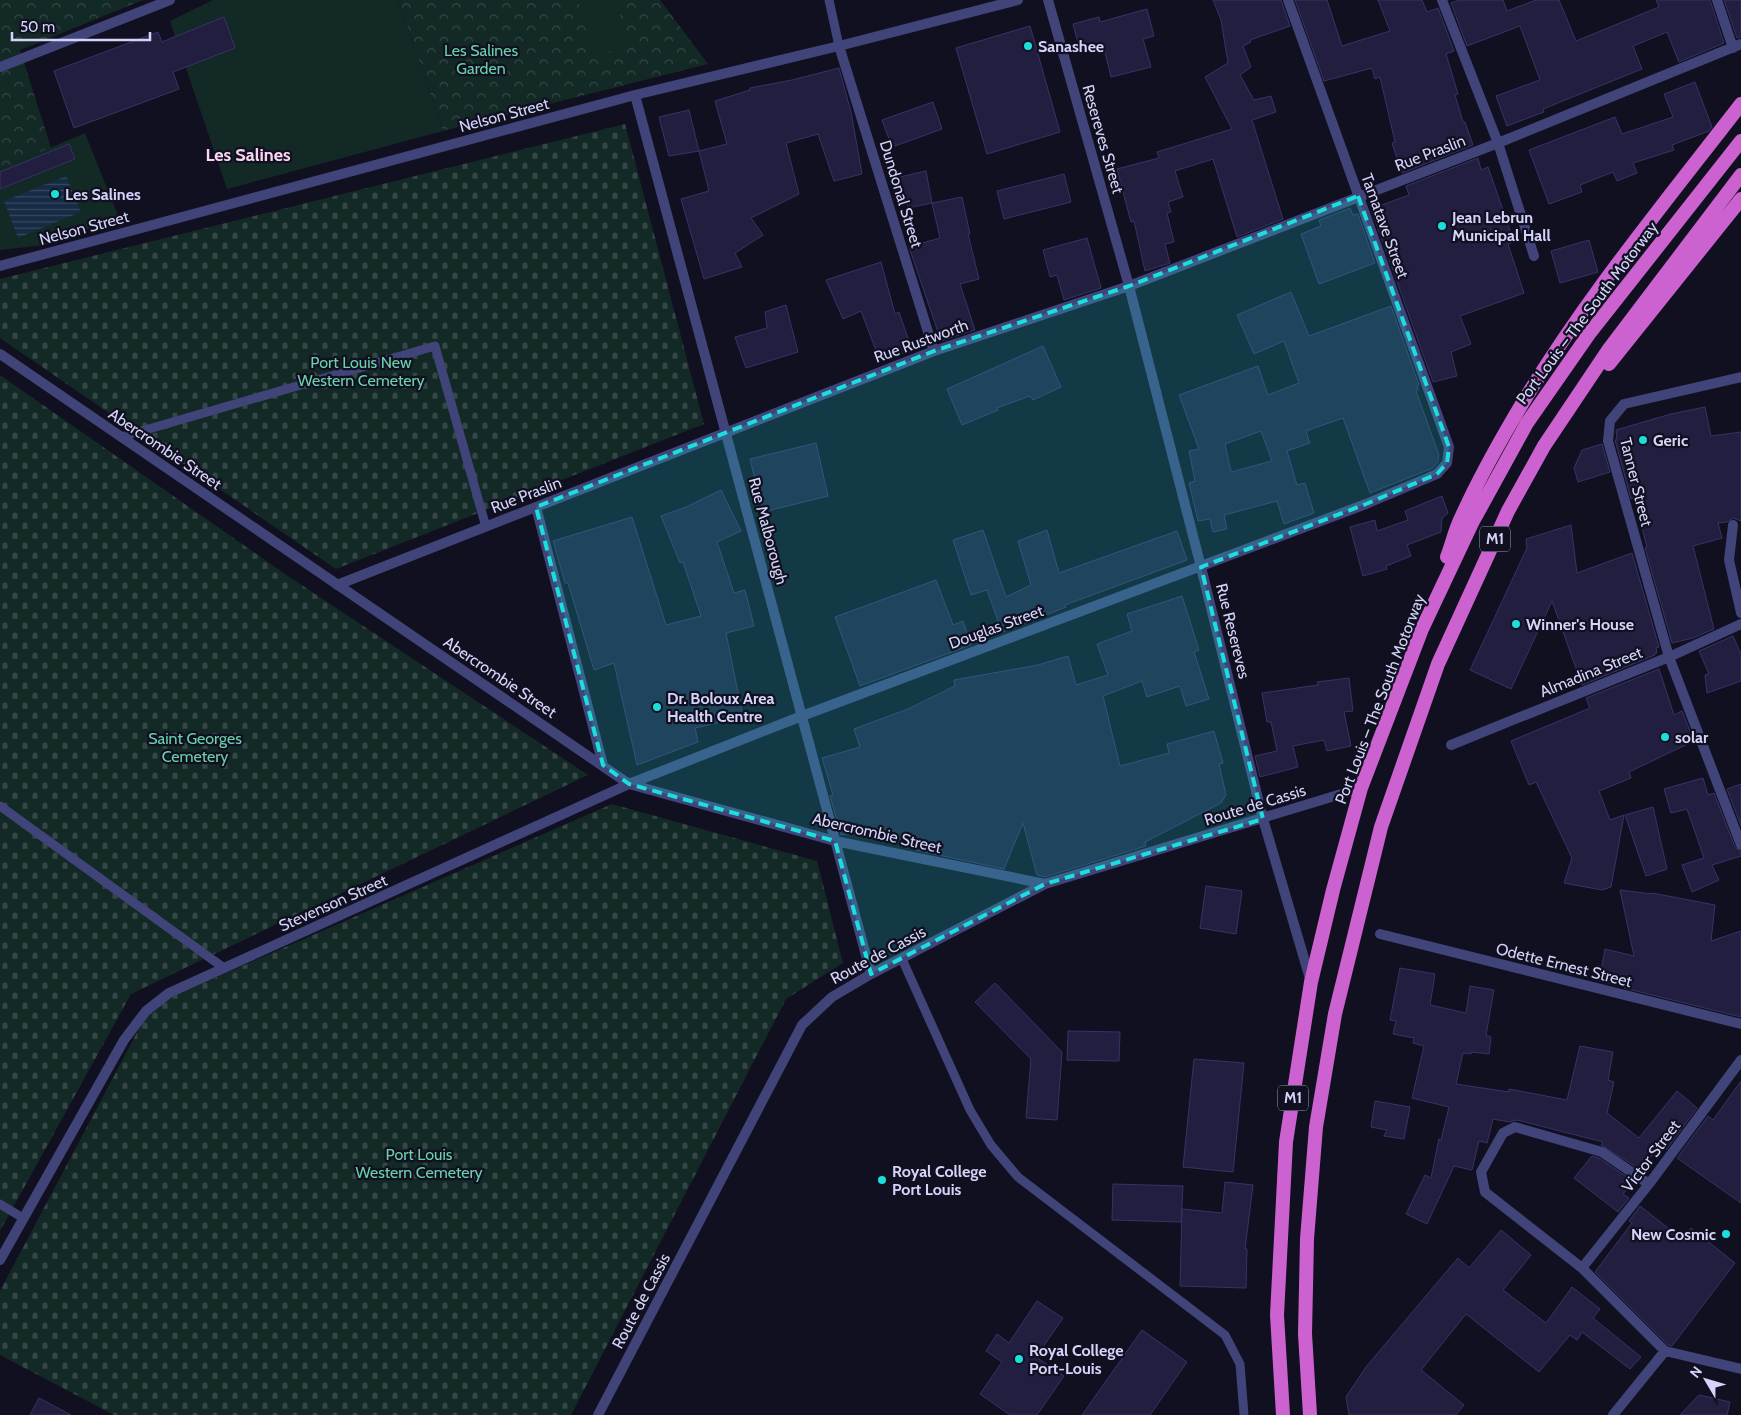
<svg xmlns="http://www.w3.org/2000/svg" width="1741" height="1415" font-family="Cabin,sans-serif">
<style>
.cemetery{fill:url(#cemetery-stones)}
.park{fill:url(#park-crowns)}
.garden{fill:#132926}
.water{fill:url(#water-rules)}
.building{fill:#211e3f;stroke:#373368;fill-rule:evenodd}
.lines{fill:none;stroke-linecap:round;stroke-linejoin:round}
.service{stroke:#404479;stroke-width:9}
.minor{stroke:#404479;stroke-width:10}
.trunk{stroke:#cc62cf;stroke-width:14}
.marked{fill:#1bdfdd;fill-opacity:0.2;stroke:#1bdfdd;stroke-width:4;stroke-dasharray:10 6;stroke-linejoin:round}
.poi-dot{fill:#1bdfdd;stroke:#111020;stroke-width:2}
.labels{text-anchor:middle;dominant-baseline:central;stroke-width:4.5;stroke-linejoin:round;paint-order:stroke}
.shield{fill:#111020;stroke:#9a99b9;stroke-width:1}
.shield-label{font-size:15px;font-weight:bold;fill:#d4d4fa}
.poi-label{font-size:16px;font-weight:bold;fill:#d4d4fa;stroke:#111020;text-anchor:start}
.park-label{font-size:16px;fill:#68d1ab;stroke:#111020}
.street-label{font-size:16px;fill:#d4d4fa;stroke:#111020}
.neighbourhood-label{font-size:18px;font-weight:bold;fill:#fad5f1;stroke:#111020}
</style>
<defs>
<pattern id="cemetery-stones" width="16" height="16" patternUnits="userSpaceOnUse" patternTransform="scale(1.25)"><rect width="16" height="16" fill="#132926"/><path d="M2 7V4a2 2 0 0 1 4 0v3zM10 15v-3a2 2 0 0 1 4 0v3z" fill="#344746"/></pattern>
<pattern id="park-crowns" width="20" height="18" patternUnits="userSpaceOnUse" patternTransform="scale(1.25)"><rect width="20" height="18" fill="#132926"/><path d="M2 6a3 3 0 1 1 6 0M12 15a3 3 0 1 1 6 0" fill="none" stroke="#344746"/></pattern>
<pattern id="water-rules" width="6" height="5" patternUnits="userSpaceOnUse" patternTransform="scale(1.25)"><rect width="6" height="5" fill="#152c44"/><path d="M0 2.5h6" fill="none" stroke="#364a60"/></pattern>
</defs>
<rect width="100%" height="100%" fill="#111020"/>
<path class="cemetery" d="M 625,124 L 704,424 L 336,569 L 0,338 L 0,279 Z
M 0,375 L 285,574 L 588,775 L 131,994 L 0,1231 Z
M 612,804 L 817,861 L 843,963 L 786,999 L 571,1415 L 114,1415 L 0,1355 L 0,1291 L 151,1006 Z"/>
<path class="park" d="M 0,0 L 143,0 L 20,50 L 51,148 L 0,169 Z
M 398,0 L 660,0 L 708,64 L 443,131 Z"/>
<path class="garden" d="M 213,0 L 398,0 L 443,131 L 227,189 L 170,21 Z
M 578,0 L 616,0 L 628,46 L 593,56 Z
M 85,133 L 119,218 L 45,245 L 0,250 L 0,169 Z"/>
<path class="water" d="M 66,176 L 81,212 L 18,238 L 4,201 Z"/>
<path class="building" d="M 1213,0 L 1281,0 L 1290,26 L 1250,40 L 1251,42 L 1243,46 L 1251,67 L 1240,75 L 1254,100 L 1271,96 L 1276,112 L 1252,120 L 1283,219 L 1237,237 L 1213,159 L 1175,171 L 1183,197 L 1168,202 L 1171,212 L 1167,213 L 1174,242 L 1165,244 L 1170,263 L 1145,271 L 1134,221 L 1131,222 L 1117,169 L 1159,158 L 1157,152 L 1232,129 L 1205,77 L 1228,63 L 1221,20 Z
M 1295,0 L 1327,0 L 1342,46 L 1390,31 L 1378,0 L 1422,0 L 1427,12 L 1438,8 L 1454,51 L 1446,54 L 1458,94 L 1455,95 L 1463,122 L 1465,122 L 1473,145 L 1402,173 L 1392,143 L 1395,142 L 1380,77 L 1375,79 L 1372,68 L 1324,81 Z
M 1460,0 L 1503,0 L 1507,11 L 1536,0 L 1559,0 L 1576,41 L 1659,7 L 1656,0 L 1710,0 L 1724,43 L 1679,62 L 1667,32 L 1633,46 L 1642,69 L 1543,109 L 1544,112 L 1507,126 L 1496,96 L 1540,80 L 1520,26 L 1467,46 L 1451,3 Z
M 1724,0 L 1741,0 L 1741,37 L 1737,38 Z
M 1147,9 L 1154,36 L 1143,39 L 1151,67 L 1111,77 L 1104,48 L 1081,54 L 1073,24 L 1099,17 L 1100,22 Z
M 224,17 L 235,48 L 173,72 L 179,89 L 74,128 L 54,71 L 158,32 L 162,42 Z
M 1030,26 L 1060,132 L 987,154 L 956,48 Z
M 839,68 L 851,112 L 862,174 L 834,181 L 818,134 L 786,143 L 799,194 L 751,218 L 763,235 L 735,253 L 742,267 L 704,279 L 681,199 L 709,191 L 699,151 L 727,144 L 715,101 L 750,90 L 750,88 L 792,80 Z
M 1695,82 L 1712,127 L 1709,131 L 1672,145 L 1674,150 L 1633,163 L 1637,173 L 1617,181 L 1613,172 L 1580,185 L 1582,192 L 1549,204 L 1529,150 L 1615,117 L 1622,134 L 1673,117 L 1664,94 Z
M 933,102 L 942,129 L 892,147 L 882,120 Z
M 689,110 L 699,151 L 669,156 L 659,117 Z
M 69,144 L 75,159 L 0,189 L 0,172 Z
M 1478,158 L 1481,170 L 1488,167 L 1514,242 L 1508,244 L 1524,293 L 1460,316 L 1471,344 L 1451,352 L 1457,376 L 1433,382 L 1371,209 L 1409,195 L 1406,186 Z
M 926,171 L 932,203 L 908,208 L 905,195 L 895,197 L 891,179 Z
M 1064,174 L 1071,202 L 1004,219 L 997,191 Z
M 962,197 L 970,234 L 968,234 L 979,279 L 960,284 L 975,330 L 941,341 L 909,247 L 940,238 L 932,203 Z
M 1350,208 L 1353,215 L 1358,214 L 1375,263 L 1319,284 L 1301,234 L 1321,226 L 1319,220 Z
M 1087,238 L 1101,288 L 1064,300 L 1057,275 L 1050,277 L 1043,250 Z
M 1589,240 L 1598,272 L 1560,283 L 1551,251 Z
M 881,262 L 895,314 L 899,312 L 912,350 L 880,361 L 861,311 L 843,319 L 826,280 Z
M 1291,292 L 1309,336 L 1391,306 L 1419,385 L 1417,386 L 1418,390 L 1416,391 L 1439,455 L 1438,462 L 1433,468 L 1370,493 L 1343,418 L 1306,431 L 1310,443 L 1287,451 L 1297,485 L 1305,483 L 1314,513 L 1284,524 L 1277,501 L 1224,515 L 1227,529 L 1213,532 L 1210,519 L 1198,521 L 1189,483 L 1195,481 L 1189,451 L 1199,449 L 1179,395 L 1258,366 L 1268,395 L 1299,383 L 1284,341 L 1254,354 L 1237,315 ZM 1261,431 L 1272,461 L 1231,472 L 1225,444 Z
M 786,305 L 798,352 L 746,368 L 735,337 L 767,328 L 765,312 Z
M 1043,346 L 1061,387 L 1033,400 L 1030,396 L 997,408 L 998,410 L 962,425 L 947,389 Z
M 1705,407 L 1711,436 L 1741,432 L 1741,521 L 1733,518 L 1727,522 L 1718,523 L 1722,538 L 1693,546 L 1714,629 L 1693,638 L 1672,643 L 1645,548 L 1647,547 L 1634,498 L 1631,499 L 1615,440 L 1617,439 L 1616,430 L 1671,414 Z
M 816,443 L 828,496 L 763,512 L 750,459 Z
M 1602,444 L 1610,472 L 1578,482 L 1574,468 L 1582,450 Z
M 721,490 L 741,531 L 717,542 L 734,593 L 745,590 L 754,626 L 726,633 L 743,717 L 695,728 L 698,742 L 637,765 L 614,663 L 594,670 L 568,583 L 565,583 L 553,541 L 632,517 L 666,625 L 701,616 L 683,562 L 680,563 L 661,516 L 686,507 Z
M 1442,496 L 1448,513 L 1442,518 L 1441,532 L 1407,545 L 1411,556 L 1386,566 L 1387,569 L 1363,576 L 1350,527 L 1375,520 L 1377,531 L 1408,520 L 1405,511 Z
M 1571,525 L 1577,573 L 1632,553 L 1659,647 L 1656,648 L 1657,653 L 1654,654 L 1655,655 L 1582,685 L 1552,601 L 1511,689 L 1470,670 L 1527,548 L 1526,539 Z
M 983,530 L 1006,597 L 1031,585 L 1018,541 L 1047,530 L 1059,573 L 1177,531 L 1187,560 L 1065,605 L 1066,607 L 1002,632 L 987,590 L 971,595 L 953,540 Z
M 936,580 L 953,625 L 963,621 L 971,645 L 860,686 L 835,617 Z
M 1182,596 L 1199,650 L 1194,652 L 1209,699 L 1186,706 L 1180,686 L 1147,697 L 1142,681 L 1103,696 L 1120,766 L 1169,753 L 1167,744 L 1214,731 L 1223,763 L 1219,764 L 1226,795 L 1221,803 L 1145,842 L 1146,846 L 1045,877 L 1037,875 L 1023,823 L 1004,869 L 915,850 L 917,843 L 867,831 L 841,835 L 830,796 L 833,795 L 822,758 L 860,747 L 854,729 L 908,709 L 955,686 L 954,680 L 1038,665 L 1068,656 L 1076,685 L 1108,675 L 1097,644 L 1132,631 L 1127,614 Z
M 1733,636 L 1741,654 L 1741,681 L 1707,693 L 1705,675 L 1709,674 L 1699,651 Z
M 1659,669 L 1674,715 L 1682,711 L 1694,741 L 1629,772 L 1631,778 L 1599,791 L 1610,820 L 1624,815 L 1611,887 L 1602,890 L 1564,883 L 1572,858 L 1536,782 L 1529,785 L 1511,741 L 1590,708 L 1586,698 Z
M 1349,678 L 1353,711 L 1344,712 L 1351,746 L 1327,751 L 1324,740 L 1293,746 L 1298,767 L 1260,777 L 1255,756 L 1277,751 L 1271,722 L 1267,722 L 1262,693 L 1318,685 L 1317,682 Z
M 1703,778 L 1708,795 L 1714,793 L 1735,847 L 1741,852 L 1741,856 L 1712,865 L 1719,880 L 1692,892 L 1682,865 L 1704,858 L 1687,809 L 1671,813 L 1664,789 Z
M 1741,784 L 1741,826 L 1727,789 Z
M 1653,807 L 1667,869 L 1646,876 L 1625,815 Z
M 1206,886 L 1242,891 L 1236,934 L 1200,928 Z
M 1620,890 L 1652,894 L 1652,893 L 1715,905 L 1711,941 L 1741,931 L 1741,1017 L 1624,988 L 1625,986 L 1599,981 L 1605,949 L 1634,956 Z
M 1400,968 L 1435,974 L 1430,1005 L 1466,1013 L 1470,986 L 1494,990 L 1486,1035 L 1491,1037 L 1489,1054 L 1471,1052 L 1471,1054 L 1463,1053 L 1456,1084 L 1509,1092 L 1509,1089 L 1567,1100 L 1580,1046 L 1613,1052 L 1608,1080 L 1614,1082 L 1607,1113 L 1639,1138 L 1677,1091 L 1697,1108 L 1666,1150 L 1660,1146 L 1641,1170 L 1601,1145 L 1603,1142 L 1517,1120 L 1509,1122 L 1493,1119 L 1487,1143 L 1479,1141 L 1472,1170 L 1454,1166 L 1427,1224 L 1406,1214 L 1425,1175 L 1431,1178 L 1439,1139 L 1441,1140 L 1449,1107 L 1412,1098 L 1424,1046 L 1413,1043 L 1414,1038 L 1393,1034 L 1396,1021 L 1390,1020 Z
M 995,983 L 1062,1052 L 1057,1120 L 1026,1118 L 1031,1059 L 975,1002 Z
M 1068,1031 L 1120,1032 L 1119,1061 L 1067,1060 Z
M 1194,1059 L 1244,1063 L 1233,1172 L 1183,1167 Z
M 1741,1081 L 1741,1203 L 1677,1158 L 1708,1116 L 1713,1120 Z
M 1375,1101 L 1410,1107 L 1404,1139 L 1384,1136 L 1387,1130 L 1371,1127 Z
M 1592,1156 L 1599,1158 L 1633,1181 L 1623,1194 L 1629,1198 L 1618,1212 L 1574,1178 Z
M 1225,1182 L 1253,1185 L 1245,1249 L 1247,1249 L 1246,1288 L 1180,1286 L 1182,1209 L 1222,1213 Z
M 1113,1184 L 1183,1186 L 1181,1222 L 1112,1220 Z
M 1640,1206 L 1682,1239 L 1691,1228 L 1735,1263 L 1672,1346 L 1668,1345 L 1595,1272 L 1632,1223 L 1629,1221 Z
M 1501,1230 L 1531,1255 L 1503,1290 L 1546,1323 L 1572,1287 L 1600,1309 L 1593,1318 L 1641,1357 L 1630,1369 L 1582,1332 L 1577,1340 L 1570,1335 L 1539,1372 L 1466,1314 L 1421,1370 L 1464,1405 L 1456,1415 L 1349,1415 L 1346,1397 L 1366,1367 L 1458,1258 L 1469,1268 Z
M 1037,1301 L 1063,1318 L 1036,1357 L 1064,1376 L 1037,1415 L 1010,1415 L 980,1394 L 1002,1362 L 986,1351 L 997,1334 L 1009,1343 Z
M 1142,1330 L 1187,1362 L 1150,1415 L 1082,1415 Z
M 1699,1395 L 1730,1402 L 1727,1415 L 1680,1415 Z
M 39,1398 L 71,1415 L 30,1415 Z"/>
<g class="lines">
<path class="service" d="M 829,0 L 839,46
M 121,437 L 435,346 L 486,527
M 0,806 L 224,968
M 902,959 L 970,1110 L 991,1145 L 1018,1177 L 1225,1335 L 1240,1364 L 1244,1415
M 0,1204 L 23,1218"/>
<path class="minor" d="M 1048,0 L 1129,286 L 1201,567 L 1263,819 L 1311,982
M 1442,0 L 1498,143 L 1534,256
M 1717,0 L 1733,48
M 839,46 L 934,351
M 0,67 L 170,0
M 635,95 L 871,974
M 0,266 L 635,95 L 839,46 L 1018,0
M 0,354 L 629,784 L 835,841 L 1045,884
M 1741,377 L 1624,404 L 1610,421 L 1608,441 L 1669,657 L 1741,845
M 536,507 L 603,765
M 1733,525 L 1729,560 L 1741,613
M 337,585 L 934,351 L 1129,286 L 1498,143 L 1741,44
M 1451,745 L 1669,657 L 1741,624
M 1380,934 L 1741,1024
M 1649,1184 L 1602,1152 L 1515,1127 L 1503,1133 L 1481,1172 L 1485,1192 L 1582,1268 L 1665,1351
M 0,1260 L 124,1040 L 146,1011 L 169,993 L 629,784 L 802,716 L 1366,504 L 1437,474 L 1447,463 L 1449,447 L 1288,0
M 1582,1268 L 1649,1184 L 1741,1060
M 1665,1351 L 1741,1369
M 598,1415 L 802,1025 L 832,997 L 871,974 L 1045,884 L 1361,788
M 1613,1415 L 1665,1351"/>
<path class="trunk" d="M 1609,364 L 1741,199
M 1447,557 C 1452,544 1455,530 1461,518 C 1477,482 1496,448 1516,414 C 1581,304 1663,205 1741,104
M 1283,1415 L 1277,1315 L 1286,1142 L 1311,982 L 1333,890 L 1361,788 L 1422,629 L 1472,523 L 1527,423 L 1589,334 L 1741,141
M 1310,1415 L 1305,1334 L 1307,1239 L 1316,1127 L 1335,1014 L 1381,827 L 1438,664 L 1508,511 L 1544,446 L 1609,349 L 1741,175"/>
</g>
<path class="marked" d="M 1358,196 L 1449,447 L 1447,463 L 1437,474 L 1366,504 L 1201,567 L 1263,819 L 1045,884 L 871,974 L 835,841 L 629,784 L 603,765 L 536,507 L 934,351 L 1129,286 Z"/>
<g class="poi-dot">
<circle cx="1028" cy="46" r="5"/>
<circle cx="55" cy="194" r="5"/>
<circle cx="1442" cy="226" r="5"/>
<circle cx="1643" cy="440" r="5"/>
<circle cx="1516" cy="624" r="5"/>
<circle cx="657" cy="707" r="5"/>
<circle cx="1665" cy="737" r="5"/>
<circle cx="882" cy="1180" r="5"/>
<circle cx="1726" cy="1234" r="5"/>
<circle cx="1019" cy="1359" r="5"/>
</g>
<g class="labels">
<g class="shield">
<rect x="1480" y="526.5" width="30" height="25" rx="4"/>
<rect x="1278" y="1085.5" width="30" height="25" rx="4"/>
</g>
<g class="shield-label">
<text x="1495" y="539">M1</text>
<text x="1293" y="1098">M1</text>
</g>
<g class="poi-label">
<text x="1038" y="46">Sanashee</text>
<text x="65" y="194">Les Salines</text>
<text x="1452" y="217">Jean Lebrun<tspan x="1452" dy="18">Municipal Hall</tspan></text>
<text x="1653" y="440">Geric</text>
<text x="1526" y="624">Winner's House</text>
<text x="667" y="698">Dr. Boloux Area<tspan x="667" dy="18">Health Centre</tspan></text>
<text x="1675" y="737">solar</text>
<text x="892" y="1171">Royal College<tspan x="892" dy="18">Port Louis</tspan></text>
<text x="1716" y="1234" text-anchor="end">New Cosmic</text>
<text x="1029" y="1350">Royal College<tspan x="1029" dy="18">Port-Louis</tspan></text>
</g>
<g class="park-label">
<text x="481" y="50">Les Salines<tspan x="481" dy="18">Garden</tspan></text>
<text x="361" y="362">Port Louis New<tspan x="361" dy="18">Western Cemetery</tspan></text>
<text x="195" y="738">Saint Georges<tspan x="195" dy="18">Cemetery</tspan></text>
<text x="419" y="1154">Port Louis<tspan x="419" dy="18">Western Cemetery</tspan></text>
</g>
<g class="street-label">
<text transform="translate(504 115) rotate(-15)">Nelson Street</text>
<text transform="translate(1103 139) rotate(74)">Resereves Street</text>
<text transform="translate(1430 153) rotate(-21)">Rue Praslin</text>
<text transform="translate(901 194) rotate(73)">Dundonal Street</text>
<text transform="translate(1385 226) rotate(70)">Tamatave Street</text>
<text transform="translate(84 228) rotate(-15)">Nelson Street</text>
<text transform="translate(1587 313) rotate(-53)">Port Louis – The South Motorway</text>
<text transform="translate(921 341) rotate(-20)">Rue Rustworth</text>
<text transform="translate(165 449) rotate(34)">Abercrombie Street</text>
<text transform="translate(1636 482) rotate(76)">Tanner Street</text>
<text transform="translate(526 495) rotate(-21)">Rue Praslin</text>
<text transform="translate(768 531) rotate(75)">Rue Malborough</text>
<text transform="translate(996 627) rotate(-20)">Douglas Street</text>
<text transform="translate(1233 631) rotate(76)">Rue Resereves</text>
<text transform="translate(1591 672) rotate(-22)">Almadina Street</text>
<text transform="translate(500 677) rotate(34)">Abercrombie Street</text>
<text transform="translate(1380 699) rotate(-69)">Port Louis – The South Motorway</text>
<text transform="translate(1255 805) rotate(-17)">Route de Cassis</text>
<text transform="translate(877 833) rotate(13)">Abercrombie Street</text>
<text transform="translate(333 903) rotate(-24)">Stevenson Street</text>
<text transform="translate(878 955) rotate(-28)">Route de Cassis</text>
<text transform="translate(1564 965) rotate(14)">Odette Ernest Street</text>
<text transform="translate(1651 1156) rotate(-53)">Victor Street</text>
<text transform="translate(641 1301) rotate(-62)">Route de Cassis</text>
</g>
<g class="neighbourhood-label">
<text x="248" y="155">Les Salines</text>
</g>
</g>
<g transform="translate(1706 1380) rotate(308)" stroke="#111020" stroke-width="4" paint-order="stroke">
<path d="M0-4L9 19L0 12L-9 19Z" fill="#d4d4fa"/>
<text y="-8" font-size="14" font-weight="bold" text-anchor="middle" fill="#d4d4fa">N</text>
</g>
<path d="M12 32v8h138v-8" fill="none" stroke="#d4d4fa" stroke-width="2.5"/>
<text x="20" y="32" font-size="15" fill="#d4d4fa" stroke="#111020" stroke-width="4" paint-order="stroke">50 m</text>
</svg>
